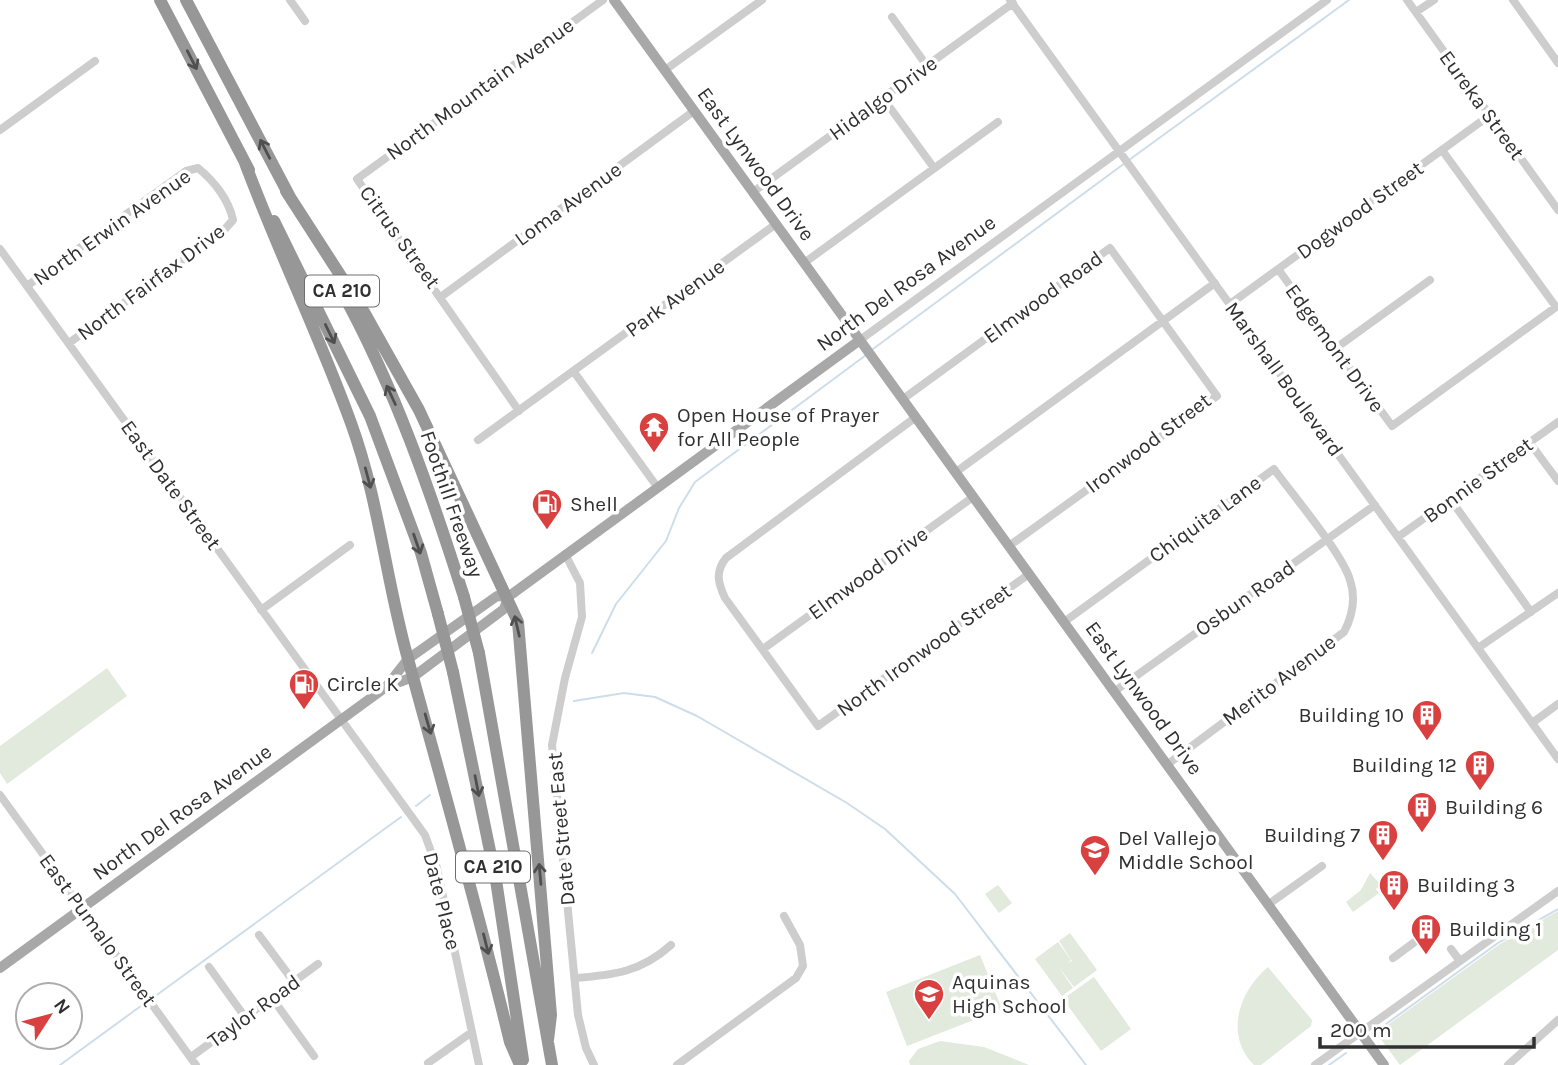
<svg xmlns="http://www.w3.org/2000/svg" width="1558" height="1065" font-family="Karla,sans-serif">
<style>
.green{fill:#e2e9dd}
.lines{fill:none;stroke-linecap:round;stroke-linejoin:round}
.stream{stroke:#cdddea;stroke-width:2}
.minor{stroke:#cdcdcd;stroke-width:8}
.major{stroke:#a8a8a8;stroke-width:10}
.highway{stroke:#979797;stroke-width:12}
.highway-bridge{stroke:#979797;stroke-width:12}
.oneway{stroke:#4f4f4f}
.labels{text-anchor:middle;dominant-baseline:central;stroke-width:7;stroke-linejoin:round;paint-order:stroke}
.shield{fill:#fff;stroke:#6e6e6e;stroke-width:2}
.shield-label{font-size:19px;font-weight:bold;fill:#303030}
.street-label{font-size:21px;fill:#303030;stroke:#fff}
.poi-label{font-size:21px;fill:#303030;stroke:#fff;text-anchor:start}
</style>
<rect width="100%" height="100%" fill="#fff"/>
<path class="green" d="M 107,668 L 127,696 L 7,784 L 0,773 L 0,746 Z
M 1370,873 L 1381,885 L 1376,889 L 1379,893 L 1353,912 L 1346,902 L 1361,890 Z
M 998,885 L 1012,903 L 999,913 L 985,894 Z
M 1558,911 L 1558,950 L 1400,1065 L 1380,1038 L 1382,1029 L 1500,944 Z
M 1070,933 L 1097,970 L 1074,987 L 1058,966 L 1073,988 L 1062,996 L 1035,959 L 1058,942 L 1071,960 L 1068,963 L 1072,961 L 1059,941 Z
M 980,955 L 1002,1009 L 907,1046 L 886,992 Z
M 1268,967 L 1312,1020 L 1311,1026 L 1261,1065 L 1254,1065 C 1224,1035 1239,991 1268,967 Z
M 1094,977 L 1131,1029 L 1101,1051 L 1063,999 Z
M 940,1041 L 984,1047 L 1029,1065 L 910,1065 L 909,1061 L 918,1049 Z"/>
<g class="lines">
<path class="stream" d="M 1129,160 L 1349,0
M 873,349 L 1125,163
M 592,653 L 616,604 L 666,541 L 679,508 L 695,482 L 866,355
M 574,701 L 624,693 L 655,697 L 697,716 L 847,803 L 885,829 L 955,894 L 1086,1065
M 416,806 L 430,795
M 154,997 L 401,817
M 1386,1024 L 1498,943 L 1558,909
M 60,1065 L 145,1003
M 1329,1065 L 1346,1053"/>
<path class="minor" d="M 290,0 L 305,21
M 1010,0 L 1558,759
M 1407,0 L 1558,210
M 1513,0 L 1558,63
M 1416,12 L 1434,0
M 892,17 L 927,66
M 665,70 L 762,0
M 883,98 L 934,168
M 0,130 L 95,61
M 753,192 L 1013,3
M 0,249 L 425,835 L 437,868 L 479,1065
M 804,263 L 998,122
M 1278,269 L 1392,426 L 1556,307 L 1442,150
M 27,286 L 186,171 L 198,168 C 214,181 229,200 233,220 L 225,229 L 69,343
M 442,296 L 694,111
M 1230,304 L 1490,115
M 860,340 L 1327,0
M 1336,348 L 1430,280
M 574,372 L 658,488
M 903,399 L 1110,248 L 1217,396 L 1009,546
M 519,411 L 357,179 L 603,0
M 916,417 L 726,558 C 715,572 718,583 725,598 L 818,726 L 1029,574
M 478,440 L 776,224
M 1530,443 L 1558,481
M 956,472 L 1215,283
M 1451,500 L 1531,612
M 1398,537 L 1558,422
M 565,554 L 580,583 L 582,617 L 565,678 L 552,745 L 578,1015 L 586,1048 L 594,1065
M 261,610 L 350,545
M 1064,622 L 1274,469 C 1292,494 1342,553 1350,580 C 1356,598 1353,615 1344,632 L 1168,764
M 1478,648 L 1558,593
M 763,649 L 973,497
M 1115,691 L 1375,505
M 1532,723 L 1558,704
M 0,795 L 196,1065
M 1269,904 L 1322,866
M 259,935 L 294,982
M 1451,949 L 1460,961
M 1393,958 L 1435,927
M 209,967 L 245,1017
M 575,978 C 614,975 641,972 671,945
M 272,998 L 314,1056
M 191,1057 L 318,964
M 428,1063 L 472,1032
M 677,1065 L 796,978 L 803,966 L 800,945 L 784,916
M 1315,1065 L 1558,891
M 1508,1065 L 1558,1020"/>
<path class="major" d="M 614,0 L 1384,1065
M 386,687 L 408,659 L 497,596 L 508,597
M 0,968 L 386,687 L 413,677 L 504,609 L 508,597 L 860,340"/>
<path class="highway" d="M 160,0 L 249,170
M 186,0 L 290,197
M 245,163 C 278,251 319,335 351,423 C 379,500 386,581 408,659 C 443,787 479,913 510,1042 L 520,1065
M 286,191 L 364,312 L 419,410 L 518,622 L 551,1015 L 548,1040
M 274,221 L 370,416 L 421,553 L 438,614
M 342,292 C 395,388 431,493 464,597
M 479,653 L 552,1065
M 453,672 L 496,880 L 523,1060"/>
<path class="highway-bridge" d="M 464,597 L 479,653
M 438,614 L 453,672"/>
</g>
<defs><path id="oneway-shaft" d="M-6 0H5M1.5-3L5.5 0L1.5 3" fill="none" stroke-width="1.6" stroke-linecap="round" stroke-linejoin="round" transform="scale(1.75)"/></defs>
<g class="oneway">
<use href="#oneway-shaft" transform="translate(192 60) rotate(63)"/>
<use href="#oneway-shaft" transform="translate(265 149) rotate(-117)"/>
<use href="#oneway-shaft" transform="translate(330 334) rotate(64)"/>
<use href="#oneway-shaft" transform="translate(391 395) rotate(-115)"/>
<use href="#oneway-shaft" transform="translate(368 478) rotate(75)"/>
<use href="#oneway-shaft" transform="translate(417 544) rotate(71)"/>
<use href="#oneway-shaft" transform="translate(517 626) rotate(-103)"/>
<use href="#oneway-shaft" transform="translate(428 724) rotate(74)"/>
<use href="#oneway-shaft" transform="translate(477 786) rotate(79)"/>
<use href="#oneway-shaft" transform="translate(540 874) rotate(-95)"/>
<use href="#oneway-shaft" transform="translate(486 944) rotate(76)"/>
</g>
<defs>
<g id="temple-pin" transform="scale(1.575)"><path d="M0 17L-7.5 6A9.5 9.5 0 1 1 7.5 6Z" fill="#d94140" stroke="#fff"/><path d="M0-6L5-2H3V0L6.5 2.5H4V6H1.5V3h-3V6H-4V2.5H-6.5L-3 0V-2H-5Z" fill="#fff"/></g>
<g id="fuel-pin" transform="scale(1.575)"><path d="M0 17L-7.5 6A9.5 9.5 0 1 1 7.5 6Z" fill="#d94140" stroke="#fff"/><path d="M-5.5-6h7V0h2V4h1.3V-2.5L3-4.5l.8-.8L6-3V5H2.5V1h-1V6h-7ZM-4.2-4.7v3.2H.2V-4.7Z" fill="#fff"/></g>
<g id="building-pin" transform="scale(1.575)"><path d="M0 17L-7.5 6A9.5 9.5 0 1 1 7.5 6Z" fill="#d94140" stroke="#fff"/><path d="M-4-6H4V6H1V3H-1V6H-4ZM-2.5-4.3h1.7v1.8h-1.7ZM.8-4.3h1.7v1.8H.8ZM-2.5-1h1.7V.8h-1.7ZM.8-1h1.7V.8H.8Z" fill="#fff"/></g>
<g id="school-pin" transform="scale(1.575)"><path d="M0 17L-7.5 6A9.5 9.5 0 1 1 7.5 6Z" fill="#d94140" stroke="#fff"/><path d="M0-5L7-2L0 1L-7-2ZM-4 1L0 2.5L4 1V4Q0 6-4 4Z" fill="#fff"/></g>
</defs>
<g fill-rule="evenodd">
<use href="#temple-pin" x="654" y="427"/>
<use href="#fuel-pin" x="547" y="504"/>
<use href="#fuel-pin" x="304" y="684"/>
<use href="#building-pin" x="1427" y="715"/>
<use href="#building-pin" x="1480" y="765"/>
<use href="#building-pin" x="1422" y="807"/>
<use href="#building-pin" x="1383" y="835"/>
<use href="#school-pin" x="1095" y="850"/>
<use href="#building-pin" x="1394" y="885"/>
<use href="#building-pin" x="1426" y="929"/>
<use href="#school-pin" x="929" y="994"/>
</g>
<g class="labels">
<g class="shield">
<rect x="305" y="275.5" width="74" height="31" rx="5"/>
<rect x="456" y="851.5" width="74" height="31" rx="5"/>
</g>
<g class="shield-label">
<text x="342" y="291">CA 210</text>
<text x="493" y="867">CA 210</text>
</g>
<g class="street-label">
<text transform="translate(480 89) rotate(-36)">North Mountain Avenue</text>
<text transform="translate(883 98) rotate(-36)">Hidalgo Drive</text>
<text transform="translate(1482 105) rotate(54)">Eureka Street</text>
<text transform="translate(756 164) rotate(54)">East Lynwood Drive</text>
<text transform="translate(568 204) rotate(-36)">Loma Avenue</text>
<text transform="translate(1360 210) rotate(-36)">Dogwood Street</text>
<text transform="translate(112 227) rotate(-35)">North Erwin Avenue</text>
<text transform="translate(400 237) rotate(54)">Citrus Street</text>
<text transform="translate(151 282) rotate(-37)">North Fairfax Drive</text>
<text transform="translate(906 283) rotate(-36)">North Del Rosa Avenue</text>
<text transform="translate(1043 297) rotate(-36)">Elmwood Road</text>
<text transform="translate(675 298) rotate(-36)">Park Avenue</text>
<text transform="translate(1335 348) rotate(54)">Edgemont Drive</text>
<text transform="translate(1284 379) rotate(54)">Marshall Boulevard</text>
<text transform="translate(1148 443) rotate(-37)">Ironwood Street</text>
<text transform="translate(1478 480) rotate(-36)">Bonnie Street</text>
<text transform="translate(171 485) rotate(54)">East Date Street</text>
<text transform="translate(452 504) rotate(71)">Foothill Freeway</text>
<text transform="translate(1205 519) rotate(-36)">Chiquita Lane</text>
<text transform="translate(868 573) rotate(-36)">Elmwood Drive</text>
<text transform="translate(1245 598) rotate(-35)">Osbun Road</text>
<text transform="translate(924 650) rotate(-36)">North Ironwood Street</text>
<text transform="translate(1279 680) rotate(-37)">Merito Avenue</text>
<text transform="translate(1144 698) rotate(54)">East Lynwood Drive</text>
<text transform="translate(182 812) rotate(-36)">North Del Rosa Avenue</text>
<text transform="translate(561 829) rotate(-95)">Date Street East</text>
<text transform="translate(442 901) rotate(76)">Date Place</text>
<text transform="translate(98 930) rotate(54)">East Pumalo Street</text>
<text transform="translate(254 1011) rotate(-36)">Taylor Road</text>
</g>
<g class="poi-label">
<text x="677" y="415">Open House of Prayer<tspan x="677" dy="24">for All People</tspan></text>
<text x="570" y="504">Shell</text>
<text x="327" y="684">Circle K</text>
<text x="1404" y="715" text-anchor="end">Building 10</text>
<text x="1457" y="765" text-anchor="end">Building 12</text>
<text x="1445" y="807">Building 6</text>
<text x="1360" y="835" text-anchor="end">Building 7</text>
<text x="1118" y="838">Del Vallejo<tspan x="1118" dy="24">Middle School</tspan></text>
<text x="1417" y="885">Building 3</text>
<text x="1449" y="929">Building 1</text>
<text x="952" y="982">Aquinas<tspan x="952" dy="24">High School</tspan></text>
</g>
</g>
<g transform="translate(49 1016) rotate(54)"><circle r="33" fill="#ffffff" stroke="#acacac" stroke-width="2"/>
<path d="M0-5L12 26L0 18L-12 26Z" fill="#d94140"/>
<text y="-10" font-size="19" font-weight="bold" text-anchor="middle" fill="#303030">N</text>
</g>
<path d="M1320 1037v10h214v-10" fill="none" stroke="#303030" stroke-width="3.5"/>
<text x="1330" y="1037" font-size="21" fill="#303030" stroke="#ffffff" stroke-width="5" paint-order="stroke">200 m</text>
</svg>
